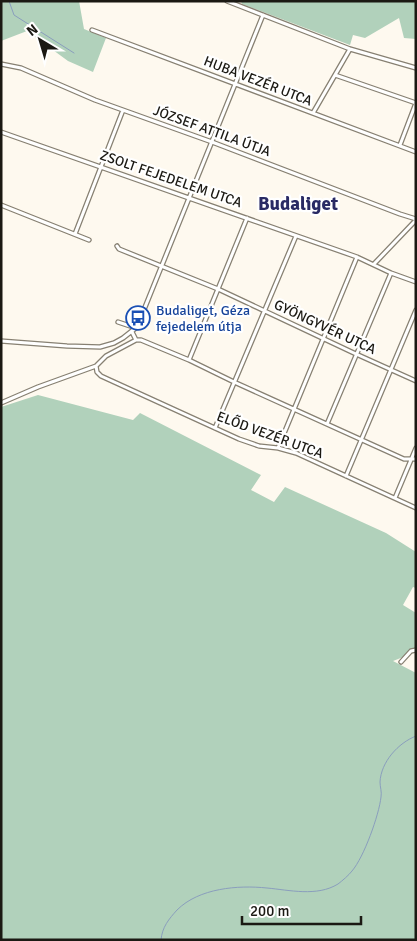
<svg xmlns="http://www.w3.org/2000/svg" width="417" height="941" font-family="Signika,sans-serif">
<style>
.green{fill:#b1d1bb}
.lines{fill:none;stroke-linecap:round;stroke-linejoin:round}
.stream{stroke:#8a9ebd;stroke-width:1}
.street-casing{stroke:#878072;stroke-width:5.5}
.street{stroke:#fff;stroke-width:3}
.labels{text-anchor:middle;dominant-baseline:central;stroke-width:4.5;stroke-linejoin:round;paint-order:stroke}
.street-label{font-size:14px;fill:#1b1913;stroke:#fff}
.transit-label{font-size:14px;fill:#164399;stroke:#fff;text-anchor:start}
.district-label{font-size:19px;font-weight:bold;fill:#292a64;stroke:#fff}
</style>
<rect width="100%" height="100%" fill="#fef9ef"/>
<path class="green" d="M 1,1 L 79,1 L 84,29 L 106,38 L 93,72 L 68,61 L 27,31 L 1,41 Z
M 241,1 L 416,1 L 416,39 L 404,38 L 399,18 L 365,38 L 353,35 L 350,45 L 242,4 Z
M 38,395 L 133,420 L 140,413 L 261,475 L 251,490 L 274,502 L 285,487 L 386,533 L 416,552 L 416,588 L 413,587 L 403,605 L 416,613 L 416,652 L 393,661 L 416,673 L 416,940 L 1,940 L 1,407 Z"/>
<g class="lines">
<path class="stream" d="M 9,1 L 14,15 L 74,53
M 161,940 C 162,927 169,919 177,910 C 199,888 238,885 267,888 C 289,890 317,897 338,884 C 342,881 349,875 352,871 C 364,857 379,815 381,797 C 382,792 380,787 380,782 C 381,762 398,743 416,736"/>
<g class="street-casing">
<path id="street" d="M 227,1 L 350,49 L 416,68
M 92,30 L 416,152
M 1,64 L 21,68 L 95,100 L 212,142 L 400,214 L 416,219
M 335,75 L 416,103
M 313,113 L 350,49
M 1,132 L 357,257 L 391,273 L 416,282
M 400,145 L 416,103
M 1,205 L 89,240
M 75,234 L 123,110
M 117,246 L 119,249 L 218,289 L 356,354 L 416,381
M 374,264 L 416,220
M 118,322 L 136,328
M 132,332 L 136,340 L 141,340 L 189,360 L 234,382 L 404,459 L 416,459
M 1,341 L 67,346 L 100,347 L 114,343 L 123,338 L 137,327 L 263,15
M 189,360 L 247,218
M 96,366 L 97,372 L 101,376 L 239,439 L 259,446 L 278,448 L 296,453 L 416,508
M 1,403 L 38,387 L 96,366 L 106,356 L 136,340
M 327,424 L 391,273
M 215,428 L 296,236
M 278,448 L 357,257
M 346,476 L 416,310
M 395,498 L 416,448
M 401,662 L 411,651 L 416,650"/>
</g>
<use href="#street" class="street"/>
</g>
<defs>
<g id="bus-ring" transform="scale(1.25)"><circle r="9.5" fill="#fff" stroke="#1a4fb4" stroke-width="1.5"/><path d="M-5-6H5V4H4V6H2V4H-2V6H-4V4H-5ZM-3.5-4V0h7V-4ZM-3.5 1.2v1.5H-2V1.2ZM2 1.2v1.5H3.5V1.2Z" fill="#1a4fb4"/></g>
</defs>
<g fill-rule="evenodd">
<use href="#bus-ring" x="138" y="318"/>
</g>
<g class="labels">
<g class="street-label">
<text transform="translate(258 81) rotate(21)">HUBA VEZÉR UTCA</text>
<text transform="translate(212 131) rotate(20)">JÓZSEF ATTILA ÚTJA</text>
<text transform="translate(171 179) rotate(19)">ZSOLT FEJEDELEM UTCA</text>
<text transform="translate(325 327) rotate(25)">GYÖNGYVÉR UTCA</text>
<text transform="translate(270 435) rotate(20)">ELŐD VEZÉR UTCA</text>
</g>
<g class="transit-label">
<text x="156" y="310">Budaliget, Géza<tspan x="156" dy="16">fejedelem útja</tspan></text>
</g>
<g class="district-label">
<text x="298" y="204">Budaliget</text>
</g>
</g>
<rect width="417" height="941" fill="none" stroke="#1b1913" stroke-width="5"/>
<g transform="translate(40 40) rotate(322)" stroke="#ffffff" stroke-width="4" paint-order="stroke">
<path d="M0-4L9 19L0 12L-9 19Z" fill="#1b1913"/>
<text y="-8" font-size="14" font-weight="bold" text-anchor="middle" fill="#1b1913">N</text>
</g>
<path d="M242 916v8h119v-8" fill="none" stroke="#1b1913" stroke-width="2.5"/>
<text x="250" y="916" font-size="15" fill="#1b1913" stroke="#ffffff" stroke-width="4" paint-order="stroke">200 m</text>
</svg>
